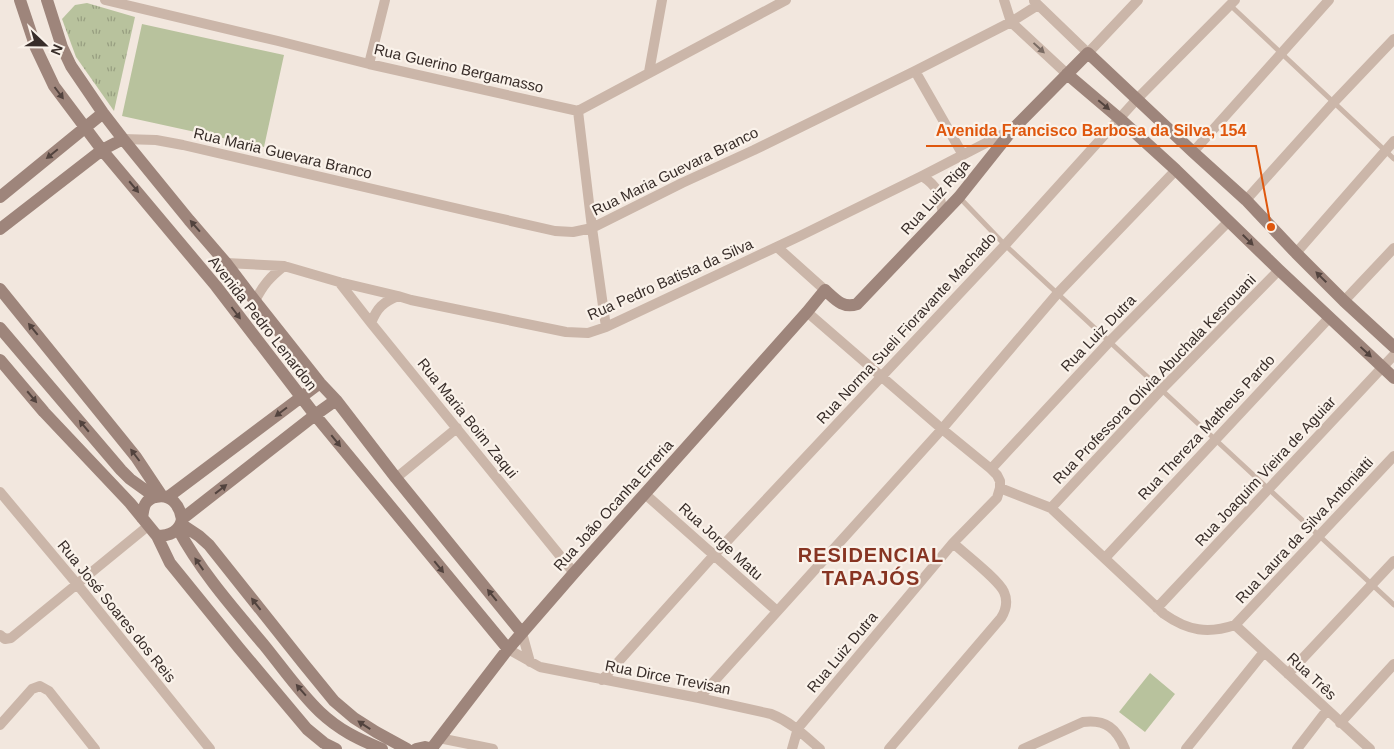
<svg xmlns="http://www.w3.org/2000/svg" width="1394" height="749" font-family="Helvetica,sans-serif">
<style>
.park{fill:url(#park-tufts)}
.pitch{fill:#b8c29d}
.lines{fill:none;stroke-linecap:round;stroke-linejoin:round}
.lane{stroke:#cbb6a9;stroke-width:5}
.street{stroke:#cbb6a9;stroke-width:10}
.secondary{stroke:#9e857b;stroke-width:12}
.oneway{fill:#7a6b63}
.oneway2{fill:#52433e}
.labels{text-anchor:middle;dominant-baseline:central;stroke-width:4.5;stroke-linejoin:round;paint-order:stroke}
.street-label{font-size:15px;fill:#382d29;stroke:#faf2ea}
.district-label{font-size:20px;font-weight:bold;letter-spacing:1px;fill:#873422;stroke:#faf2ea}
.leader{fill:none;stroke:#df570d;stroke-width:2}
.callout-dot{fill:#df570d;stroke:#faf2ea;stroke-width:2}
.callout-label{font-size:16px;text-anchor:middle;font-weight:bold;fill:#df570d;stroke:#faf2ea;stroke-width:4.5;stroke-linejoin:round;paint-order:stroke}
</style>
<defs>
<pattern id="park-tufts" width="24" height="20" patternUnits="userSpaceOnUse" patternTransform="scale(1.25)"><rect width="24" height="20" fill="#b8c29d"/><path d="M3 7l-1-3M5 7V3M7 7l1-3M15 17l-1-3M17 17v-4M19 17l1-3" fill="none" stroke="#979e80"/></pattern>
</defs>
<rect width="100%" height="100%" fill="#f2e7de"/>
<path class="park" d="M 87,3 L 135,17 L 114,111 L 76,57 L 62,19 L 75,5 Z"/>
<path class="pitch" d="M 142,24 L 284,55 L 264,147 L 122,116 Z
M 1150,673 L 1175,694 L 1145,732 L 1119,712 Z"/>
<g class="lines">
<path class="lane" d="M 1230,5 L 1394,159
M 959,197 L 1005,245 L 1394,605"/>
<path class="street" d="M 105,0 L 278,41 L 369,64 L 578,111 L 786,0
M 1004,0 L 1011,22 L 1067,74
M 1034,1 L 1088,53 L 1138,0
M 369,64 L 385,0
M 915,71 L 963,155
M 649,72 L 662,0
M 578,111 L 592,228 L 606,327
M 123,139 L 156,140 L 183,145 L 485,215 L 555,231 L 573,232 L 592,228 L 682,183 L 754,150 L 915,71 L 1011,22 L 1038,5
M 1193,152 L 1329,0
M 922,176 C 939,187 940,195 943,214
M 1246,200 L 1334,102 L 1394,39
M 777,247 L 825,290
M 1296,253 L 1394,141
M 226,263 L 284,266 L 339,282 L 398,296 L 411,300 L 566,332 L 588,333 L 606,327 L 802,235 L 922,176 L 1011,130
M 339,282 L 371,323 L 574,573
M 255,301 C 263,285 270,277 284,266
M 1344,301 L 1394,248
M 371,323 C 377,308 383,302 398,296
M 991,469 L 1109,342 L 1229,221
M 396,478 L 457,428
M 1000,488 L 1051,508 L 1164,614 C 1188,631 1208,634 1235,625 L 1394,456
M 0,492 L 77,584 L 210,749
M 645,494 L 777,611
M 1051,508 L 1161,390 L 1279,270
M 1105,558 L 1329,318
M 1157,608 L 1394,355
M 1235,625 L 1370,749
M 522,633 L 530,662
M 0,635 L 5,639 L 11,638 L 148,526
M 508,649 L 540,667 L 699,698 L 771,714 C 791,722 804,735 820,749
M 1288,674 L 1394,561
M 602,680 L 714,555 L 1005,245 L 1137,99 L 1235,0
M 699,698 L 942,429 L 1057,294 L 1176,170
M 1340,723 L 1394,664
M 0,725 L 32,689 L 40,686 L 49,691 L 95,749
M 439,738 L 493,749
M 792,749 L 798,728 L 953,543 L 997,498 L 1000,488 L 1000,481 L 997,475 L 991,469 L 942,429 L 807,312
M 889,749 L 1001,618 C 1006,610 1008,601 1004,592 C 999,580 964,553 953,543
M 1023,749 L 1083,722 C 1106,719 1117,729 1125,749
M 1186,749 L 1264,652
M 1297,749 L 1327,710"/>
<path class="secondary" d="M 20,0 L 36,48 L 54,86 L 102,150 L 216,286 L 315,415 L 508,649
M 47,0 L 62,47 L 71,66 L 103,113 L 123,139 L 189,220 L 226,263 L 255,301 L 320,383 L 336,400 L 396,478 L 522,633
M 1067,74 L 1120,119 L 1176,170 L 1279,270 L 1394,378
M 0,197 L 103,113
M 0,229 L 102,150 L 123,139
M 0,289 L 136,457 L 162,496
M 0,328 L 121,470 L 130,479 L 155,497
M 0,360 L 44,412 L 130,503 L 157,536 L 170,563 L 239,648 L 307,729 L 324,743 L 336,749
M 168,497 L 320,383
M 142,518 C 143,513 143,507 146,503 C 148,500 153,497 156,497 C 171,493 180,506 182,519 C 180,532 169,536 157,536
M 182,519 L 315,415 L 336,400
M 181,524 L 199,536 L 209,545 L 303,663 L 334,701 L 354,718 L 376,732 L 407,749
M 178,529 C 201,572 233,608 264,645 C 282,667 299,692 320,712 C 339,730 358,739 382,749
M 432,748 L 508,649 L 574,573 L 807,312 L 825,290 C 835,299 843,309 857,304 L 959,197 L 1014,128 L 1088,53 L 1193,152 L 1246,200 L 1296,253 L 1344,301 L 1394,347
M 416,749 L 425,747 L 433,749"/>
</g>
<defs><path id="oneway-solid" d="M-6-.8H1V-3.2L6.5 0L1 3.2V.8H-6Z" transform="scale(1.25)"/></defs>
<use class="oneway" href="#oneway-solid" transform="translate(1039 48) rotate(43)"/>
<g class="oneway2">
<use href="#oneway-solid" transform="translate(59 93) rotate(53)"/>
<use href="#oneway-solid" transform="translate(1104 105) rotate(40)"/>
<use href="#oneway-solid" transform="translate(52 154) rotate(141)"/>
<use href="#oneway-solid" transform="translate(134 187) rotate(50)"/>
<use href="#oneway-solid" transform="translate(195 226) rotate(-131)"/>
<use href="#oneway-solid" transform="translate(1248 240) rotate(45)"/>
<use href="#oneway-solid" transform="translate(1321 277) rotate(-135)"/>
<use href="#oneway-solid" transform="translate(236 313) rotate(53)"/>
<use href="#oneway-solid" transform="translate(33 329) rotate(-129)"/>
<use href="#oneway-solid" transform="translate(1366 352) rotate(43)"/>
<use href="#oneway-solid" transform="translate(32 397) rotate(50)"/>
<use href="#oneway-solid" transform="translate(281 412) rotate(143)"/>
<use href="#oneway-solid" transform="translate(84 426) rotate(-130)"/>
<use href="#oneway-solid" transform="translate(336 441) rotate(51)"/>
<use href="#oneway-solid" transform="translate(135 455) rotate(-127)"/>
<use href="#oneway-solid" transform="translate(221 489) rotate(-38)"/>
<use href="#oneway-solid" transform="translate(199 564) rotate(-125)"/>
<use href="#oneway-solid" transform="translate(439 567) rotate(51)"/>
<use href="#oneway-solid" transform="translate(492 595) rotate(-129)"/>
<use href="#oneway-solid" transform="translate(256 604) rotate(-128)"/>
<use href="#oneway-solid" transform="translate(301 690) rotate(-131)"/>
<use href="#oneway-solid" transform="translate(364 725) rotate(-147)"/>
</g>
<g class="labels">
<g class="street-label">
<text transform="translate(459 68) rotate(13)">Rua Guerino Bergamasso</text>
<text transform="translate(283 153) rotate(13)">Rua Maria Guevara Branco</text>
<text transform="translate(675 171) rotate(-26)">Rua Maria Guevara Branco</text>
<text transform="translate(935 197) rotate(-48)">Rua Luiz Riga</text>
<text transform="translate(670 279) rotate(-24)">Rua Pedro Batista da Silva</text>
<text transform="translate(263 323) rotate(52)">Avenida Pedro Lenardon</text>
<text transform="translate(906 328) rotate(-47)">Rua Norma Sueli Fioravante Machado</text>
<text transform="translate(1098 333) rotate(-46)">Rua Luiz Dutra</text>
<text transform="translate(1154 379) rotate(-46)">Rua Professora Olívia Abuchala Kesrouani</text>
<text transform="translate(468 418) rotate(51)">Rua Maria Boim Zaqui</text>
<text transform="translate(1206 427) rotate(-47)">Rua Thereza Matheus Pardo</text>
<text transform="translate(1265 471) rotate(-47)">Rua Joaquim Vieira de Aguiar</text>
<text transform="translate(613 505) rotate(-48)">Rua João Ocanha Erreria</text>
<text transform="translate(1304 530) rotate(-47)">Rua Laura da Silva Antoniatti</text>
<text transform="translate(721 541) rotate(42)">Rua Jorge Matu</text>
<text transform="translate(117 611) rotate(51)">Rua José Soares dos Reis</text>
<text transform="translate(842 652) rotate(-50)">Rua Luiz Dutra</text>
<text transform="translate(1312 676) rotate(43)">Rua Três</text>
<text transform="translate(668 677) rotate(11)">Rua Dirce Trevisan</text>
</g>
<g class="district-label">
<text x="871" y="555">RESIDENCIAL<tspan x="871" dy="23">TAPAJÓS</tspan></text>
</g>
</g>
<path class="leader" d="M1271 227L1256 146H926"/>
<circle class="callout-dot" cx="1271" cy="227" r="5"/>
<g class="callout-label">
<text x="1091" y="136">Avenida Francisco Barbosa da Silva, 154</text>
</g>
<g transform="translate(45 45) rotate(112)" stroke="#faf2ea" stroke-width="4" paint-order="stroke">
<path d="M0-4L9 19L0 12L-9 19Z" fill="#382d29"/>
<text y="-8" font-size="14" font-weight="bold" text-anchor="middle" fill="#382d29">N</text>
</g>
</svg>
